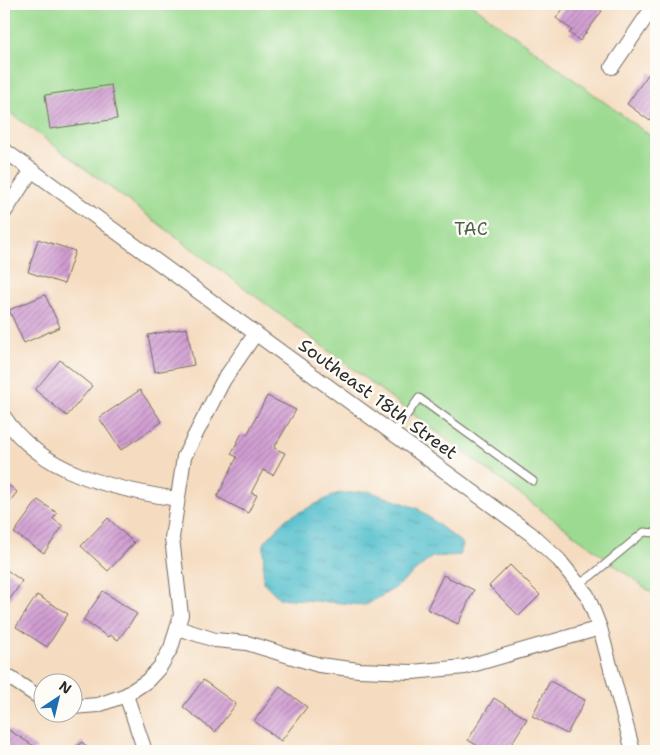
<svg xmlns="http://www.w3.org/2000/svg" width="660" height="755" font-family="'Shantell Sans',sans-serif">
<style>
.park{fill:#9bda90;stroke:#63825e}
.water{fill:url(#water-ripples);stroke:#3f757c}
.building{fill:url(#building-hatch)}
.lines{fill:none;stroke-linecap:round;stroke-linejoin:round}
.service-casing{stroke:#72695f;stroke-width:9}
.minor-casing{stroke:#72695f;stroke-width:16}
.service{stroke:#fff;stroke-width:7}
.minor{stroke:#fff;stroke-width:14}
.labels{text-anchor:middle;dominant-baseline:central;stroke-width:5;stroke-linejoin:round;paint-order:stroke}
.park-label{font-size:18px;fill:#4d6049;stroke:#fdfcf7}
.street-label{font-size:18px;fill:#2b2b2b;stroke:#fdfcf7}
</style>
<defs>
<pattern id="water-ripples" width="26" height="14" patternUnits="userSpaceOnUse" patternTransform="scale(1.25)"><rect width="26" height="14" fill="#53bfcd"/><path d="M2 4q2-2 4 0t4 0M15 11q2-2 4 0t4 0" fill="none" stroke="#459ba7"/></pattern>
<pattern id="building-hatch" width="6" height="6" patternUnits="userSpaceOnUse" patternTransform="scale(1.25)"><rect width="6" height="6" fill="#d09cd1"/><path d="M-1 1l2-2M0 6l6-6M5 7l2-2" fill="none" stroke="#a97faa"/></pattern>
</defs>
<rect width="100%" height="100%" fill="#fdfcf7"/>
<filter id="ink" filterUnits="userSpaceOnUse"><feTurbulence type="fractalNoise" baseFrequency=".02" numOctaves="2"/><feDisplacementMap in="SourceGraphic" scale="10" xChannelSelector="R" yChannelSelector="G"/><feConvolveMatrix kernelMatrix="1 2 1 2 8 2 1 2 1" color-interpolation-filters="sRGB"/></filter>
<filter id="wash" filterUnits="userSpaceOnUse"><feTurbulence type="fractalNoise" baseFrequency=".0096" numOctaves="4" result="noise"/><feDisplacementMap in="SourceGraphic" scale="20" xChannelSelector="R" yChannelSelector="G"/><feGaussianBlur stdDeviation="1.12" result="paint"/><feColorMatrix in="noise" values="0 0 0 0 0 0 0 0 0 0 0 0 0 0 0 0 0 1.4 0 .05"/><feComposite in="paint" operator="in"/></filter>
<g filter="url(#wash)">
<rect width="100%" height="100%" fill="#f5dbbf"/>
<path class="park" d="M 4,4 L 471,4 L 656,140 L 656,596 L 4,108 Z"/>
<path class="water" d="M 368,491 L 417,508 L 463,544 L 460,555 L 432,557 L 395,588 L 366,605 L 279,598 L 263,582 L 264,543 L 286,519 L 336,494 Z"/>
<g id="blocks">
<path class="building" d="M 567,4 L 592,4 L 602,11 L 580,41 L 569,33 L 572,30 L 556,18 Z
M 650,72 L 656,76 L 656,112 L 650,121 L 627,104 Z
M 111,85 L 117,119 L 50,129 L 45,95 Z
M 38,239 L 75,251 L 64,284 L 28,272 Z
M 45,295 L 60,327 L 24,343 L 9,310 Z
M 187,328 L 194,365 L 155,372 L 148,335 Z
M 60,360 L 92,386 L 67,416 L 35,390 Z
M 140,390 L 162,422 L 121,450 L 99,418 Z
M 267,396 L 296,410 L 274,448 L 285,453 L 273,475 L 263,470 L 251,493 L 257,495 L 248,513 L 217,497 L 237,457 L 231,454 L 242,433 L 247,435 Z
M 4,481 L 17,492 L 4,509 Z
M 38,500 L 57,513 L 53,519 L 63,526 L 44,553 L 14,533 Z
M 108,518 L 134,543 L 108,571 L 81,546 Z
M 510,565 L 540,595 L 519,616 L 489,586 Z
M 4,568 L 22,581 L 4,608 Z
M 443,575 L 474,590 L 458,624 L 427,609 Z
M 103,591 L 137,614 L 118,640 L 110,635 L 108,637 L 83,620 Z
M 37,595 L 68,614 L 47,647 L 16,627 Z
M 203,680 L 236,704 L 215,732 L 183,707 Z
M 550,681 L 585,700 L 567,734 L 532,716 Z
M 280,687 L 307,707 L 281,741 L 254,721 Z
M 494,698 L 527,719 L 507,751 L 486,751 L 468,740 Z
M 4,727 L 37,748 L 34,751 L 4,751 Z
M 82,742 L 91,751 L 72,751 Z"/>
</g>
</g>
<g filter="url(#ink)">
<use href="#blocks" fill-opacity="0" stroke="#72695f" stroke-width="1"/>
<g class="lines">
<g class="service-casing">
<path id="service" d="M 394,433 L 419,398 L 533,481
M 579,584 L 591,576 L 644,532 L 656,533"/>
</g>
<g class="minor-casing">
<path id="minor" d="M 612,67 L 655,4
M 4,150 L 531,534 L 559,560 L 587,595 L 600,628 L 633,751
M 4,213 L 32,170
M 4,417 C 42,474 114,489 177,499
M 178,628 L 215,640 L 247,643 L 319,665 L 359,670 L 412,672 L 465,667 L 600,628
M 4,674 L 42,699
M 126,695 L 145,751
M 72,707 L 98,705 L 126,695 L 147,681 L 160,667 L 171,648 L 181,615 L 172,538 L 184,457 L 223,381 L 256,333"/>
</g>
<use href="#service" class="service"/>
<use href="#minor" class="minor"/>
</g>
</g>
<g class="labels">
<g class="park-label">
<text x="471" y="229">TAC</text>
</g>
<g class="street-label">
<text transform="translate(378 399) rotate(36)">Southeast 18th Street</text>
</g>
</g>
<rect width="660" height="755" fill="none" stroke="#fdfcf7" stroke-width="20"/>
<g transform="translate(58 698) rotate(35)"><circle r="24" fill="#fdfcf7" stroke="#a9a8a5"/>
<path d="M0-4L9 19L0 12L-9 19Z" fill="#1f6fb2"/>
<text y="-8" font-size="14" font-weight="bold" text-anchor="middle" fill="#2b2b2b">N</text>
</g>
</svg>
